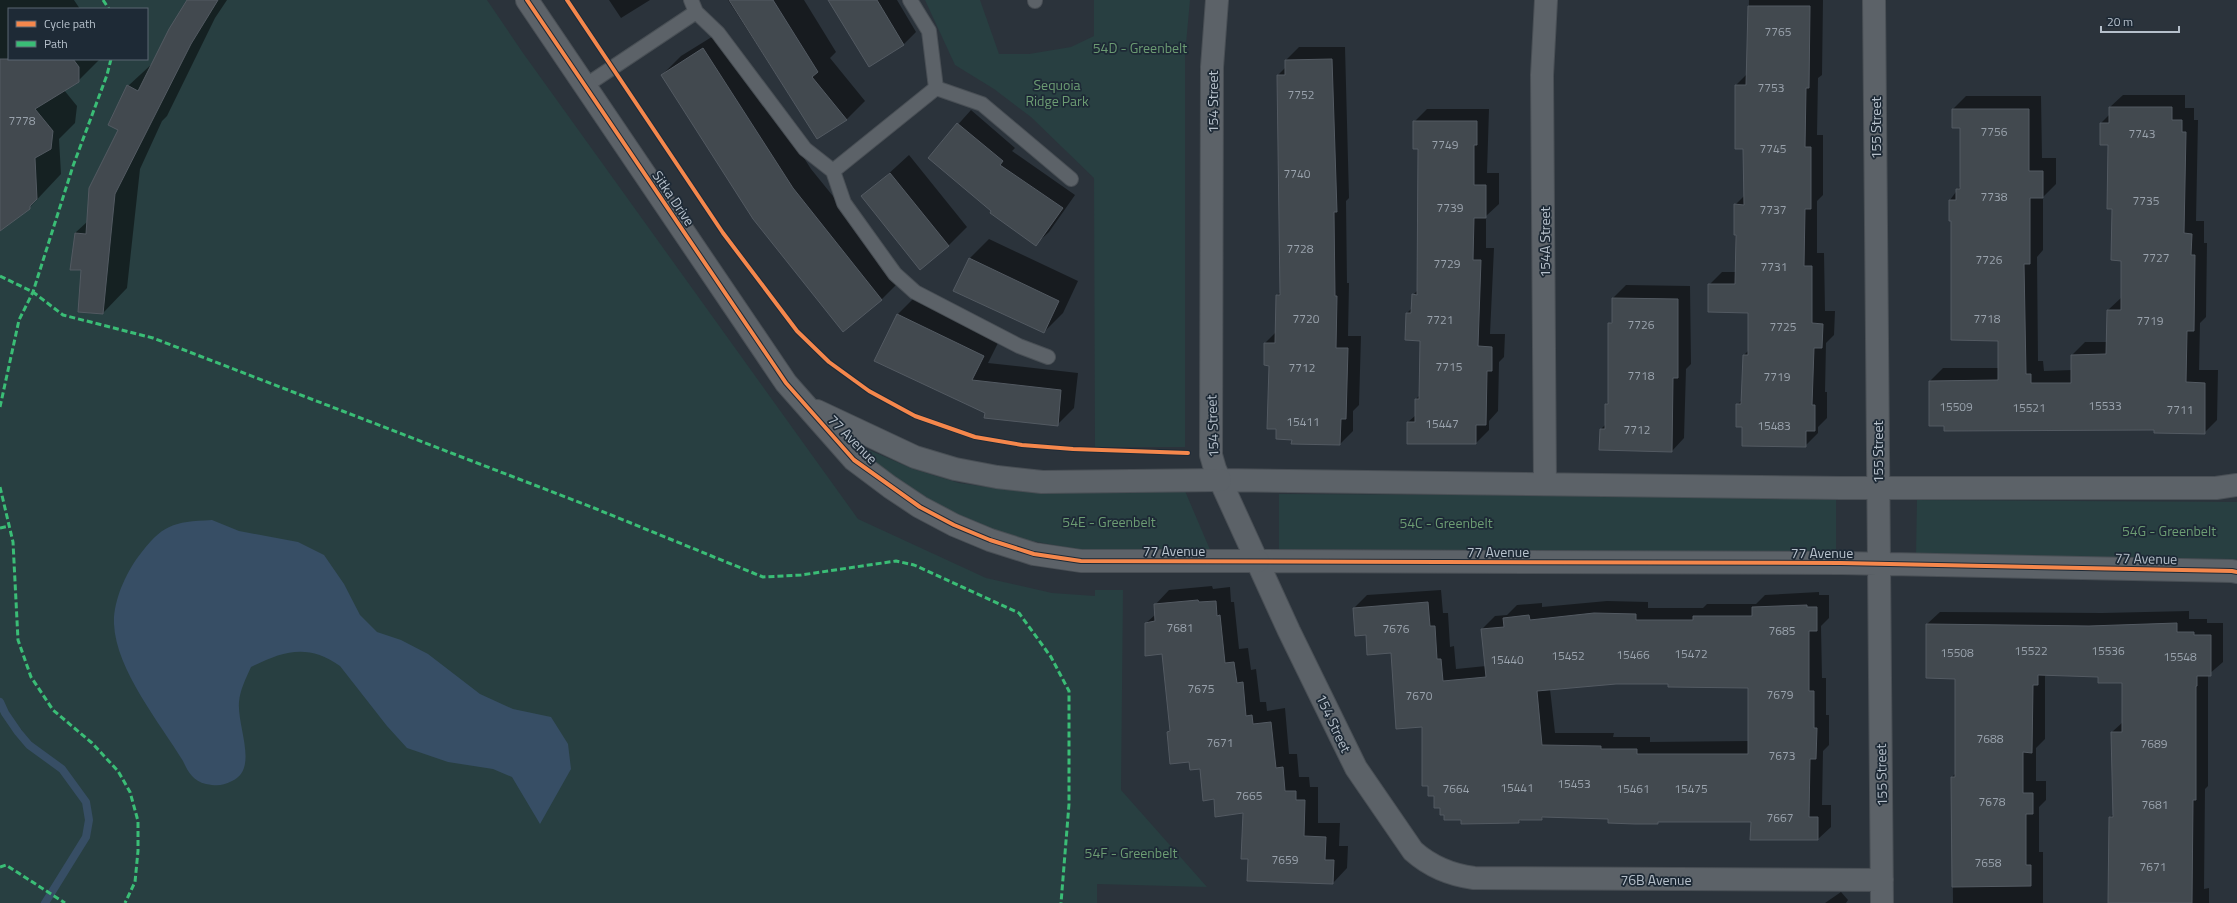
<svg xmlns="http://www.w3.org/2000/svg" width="2237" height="903" font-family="'Titillium Web',sans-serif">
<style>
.green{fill:#283f41;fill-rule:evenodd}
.water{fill:#374e65}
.shadow{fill:#0007;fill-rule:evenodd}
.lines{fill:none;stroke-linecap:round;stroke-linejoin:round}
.stream{stroke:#374e65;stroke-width:8}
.building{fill:#42494f;stroke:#535a62;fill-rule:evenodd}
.service-casing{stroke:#494f55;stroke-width:16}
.minor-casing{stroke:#494f55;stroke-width:24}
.tertiary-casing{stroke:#494f55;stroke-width:24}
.service{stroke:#5c6268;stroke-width:14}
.minor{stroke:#5c6268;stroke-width:22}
.tertiary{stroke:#5c6268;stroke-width:22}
.quiet{stroke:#3abd76;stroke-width:3;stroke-dasharray:6 3;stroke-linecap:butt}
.cycleway-casing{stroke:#1e2a36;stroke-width:6}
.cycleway{stroke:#f5874c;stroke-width:4}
.labels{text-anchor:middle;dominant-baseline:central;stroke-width:3.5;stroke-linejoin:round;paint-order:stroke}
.number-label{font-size:12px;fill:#99a2ac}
.park-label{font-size:14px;fill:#6c9c73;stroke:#1e2a36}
.street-label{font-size:14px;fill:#b6c0cb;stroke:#1e2a36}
</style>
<rect width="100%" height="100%" fill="#2b333b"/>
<path class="green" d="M 0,0 L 487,0 L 523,53 L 858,519 L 986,578 L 1052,593 L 1095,596 L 1095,590 L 1123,590 L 1121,790 L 1207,887 L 1097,884 L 1097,903 L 0,903 ZM 9,9 L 147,9 L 147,59 L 9,59 Z
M 925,0 L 980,0 L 999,54 L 1029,54 L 1071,47 L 1094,36 L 1094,0 L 1190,0 L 1185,55 L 1185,447 L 1095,447 L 1094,178 L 1031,117 L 994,89 L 955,65 Z
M 862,447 L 913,469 L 959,483 L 1008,490 L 1185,491 L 1211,552 L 1081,550 L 1027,540 L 992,530 L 926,502 L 858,452 L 859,448 Z
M 1279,494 L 1836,497 L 1836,552 L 1279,549 Z
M 1917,500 L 2237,502 L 2237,559 L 1916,556 Z"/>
<path class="water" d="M 212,520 L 239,531 L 298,542 L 324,555 L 344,584 L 360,615 L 377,632 L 401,640 L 428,654 L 480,694 L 513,709 L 551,717 L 568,744 L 571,769 L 540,824 L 512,777 L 493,769 L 448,762 L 407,748 L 387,726 L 340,666 C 308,643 283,651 251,667 C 246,678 240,690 239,702 C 237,727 259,769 232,781 C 222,786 217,786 206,784 C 193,781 188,772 183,761 C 160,723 116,670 114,624 C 113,602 125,575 138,557 C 163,524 172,522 212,520 Z"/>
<path class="shadow" d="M 0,0 L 74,0 L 80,9 L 9,9 L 9,59 L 100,59 L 78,81 L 64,90 L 77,106 L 75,123 L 59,139 L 61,174 L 29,208 L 0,227 Z
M 186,0 L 227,0 L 215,18 L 167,116 L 162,121 L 140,169 L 127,288 L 103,313 L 82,269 L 75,233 L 88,221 L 119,129 L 128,86 L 154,62 L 187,1 Z
M 609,0 L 650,0 L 621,18 Z
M 728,0 L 804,0 L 836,52 L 830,58 L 865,101 L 846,120 L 817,138 Z
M 828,0 L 897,0 L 916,32 L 904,44 Z
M 1749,0 L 1823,0 L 1822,75 L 1818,78 L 1817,135 L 1823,135 L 1823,195 L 1817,201 L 1817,253 L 1824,253 L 1825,311 L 1835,311 L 1834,335 L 1826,343 L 1825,392 L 1827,392 L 1827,418 L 1818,427 L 1818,433 L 1805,446 L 1743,426 L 1737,405 L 1743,399 L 1744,355 L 1749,350 L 1749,312 L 1709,285 L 1722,272 L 1736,272 L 1735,205 L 1745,195 L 1744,148 L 1736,85 L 1747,74 Z
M 723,30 L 811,169 L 901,280 L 882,299 L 843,330 L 662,75 L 681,56 Z
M 1299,47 L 1345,47 L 1349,198 L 1346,201 L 1347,283 L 1349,283 L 1348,336 L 1361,336 L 1359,405 L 1353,411 L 1353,431 L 1340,444 L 1293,439 L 1265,343 L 1276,332 L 1277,295 L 1281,292 L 1278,75 L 1286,67 L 1286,60 Z
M 2123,95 L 2185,95 L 2185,108 L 2194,108 L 2194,120 L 2198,120 L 2196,221 L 2204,221 L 2204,243 L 2207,243 L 2206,317 L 2200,323 L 2199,370 L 2218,370 L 2217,420 L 2204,433 L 2155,429 L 1945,430 L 1945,425 L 1930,381 L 1943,368 L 1999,368 L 1999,340 L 1952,220 L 1950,200 L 1961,185 L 1961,127 L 1953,109 L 1966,96 L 2041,96 L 2042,158 L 2056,158 L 2056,184 L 2043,197 L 2043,250 L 2037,257 L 2038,361 L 2043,361 L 2044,371 L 2072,370 L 2072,355 L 2085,342 L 2107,342 L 2108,310 L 2122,297 L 2122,260 L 2113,208 L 2109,144 L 2101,123 L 2110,114 L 2110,107 Z
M 1427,109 L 1489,109 L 1487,173 L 1499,173 L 1499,204 L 1486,216 L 1486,248 L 1494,248 L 1490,334 L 1505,334 L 1504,357 L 1499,362 L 1498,411 L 1489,421 L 1489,430 L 1476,443 L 1408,422 L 1416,415 L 1416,399 L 1420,395 L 1421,340 L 1407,313 L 1413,307 L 1413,295 L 1418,290 L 1419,148 L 1414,122 Z
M 971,110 L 1015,148 L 1012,151 L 1075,195 L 1049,232 L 1036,244 L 929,157 Z
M 909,155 L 967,227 L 948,246 L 863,197 Z
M 989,239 L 1078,281 L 1063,313 L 1044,332 L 970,258 Z
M 1626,285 L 1690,286 L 1691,364 L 1686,369 L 1684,438 L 1672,451 L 1601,429 L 1606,424 L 1606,404 L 1609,401 L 1609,324 L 1613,321 L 1613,298 Z
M 914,298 L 1000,339 L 988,363 L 1078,373 L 1074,408 L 1057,425 L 986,413 L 897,315 Z
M 1212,586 L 1213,589 L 1230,587 L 1231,602 L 1234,602 L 1239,649 L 1248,648 L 1251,670 L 1256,669 L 1260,702 L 1266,702 L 1267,711 L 1285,708 L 1289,754 L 1297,754 L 1299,777 L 1309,777 L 1310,787 L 1318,787 L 1318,823 L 1340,823 L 1339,846 L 1348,846 L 1347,868 L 1333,883 L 1249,858 L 1244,812 L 1215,798 L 1200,768 L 1190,761 L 1168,732 L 1171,729 L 1163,653 L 1146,623 L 1156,614 L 1155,605 L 1169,590 Z
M 1441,590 L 1443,613 L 1448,613 L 1450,647 L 1454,646 L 1456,669 L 1486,666 L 1482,629 L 1495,616 L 1507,615 L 1517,605 L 1542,603 L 1542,607 L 1607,601 L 1648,602 L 1648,608 L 1703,608 L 1707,604 L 1756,604 L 1765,595 L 1819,592 L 1819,595 L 1829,595 L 1829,618 L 1821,626 L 1822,678 L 1826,678 L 1826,715 L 1829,715 L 1829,745 L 1823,751 L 1822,805 L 1831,805 L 1831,827 L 1818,839 L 1752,821 L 1544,816 L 1542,819 L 1522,819 L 1519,822 L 1462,823 L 1462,819 L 1441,807 L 1435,795 L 1423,726 L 1391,652 L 1367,634 L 1354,608 L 1367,595 ZM 1615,683 L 1669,683 L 1749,687 L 1749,741 L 1650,742 L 1650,737 L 1613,737 L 1614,733 L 1555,733 L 1550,689 Z
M 2189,611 L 2189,619 L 2207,619 L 2207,623 L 2223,623 L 2223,662 L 2208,675 L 2208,786 L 2205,789 L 2204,889 L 2209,888 L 2209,903 L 2109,903 L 2110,817 L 2114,814 L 2112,732 L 2123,722 L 2123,682 L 2099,676 L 2047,675 L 2045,676 L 2045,739 L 2036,748 L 2036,781 L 2046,781 L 2046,800 L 2039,807 L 2039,852 L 2043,852 L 2043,903 L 1953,903 L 1952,777 L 1956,773 L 1956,678 L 1927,624 L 1940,612 L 2102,613 Z
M 1841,892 L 1848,900 L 1846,903 L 1825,903 Z"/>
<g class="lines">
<path class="stream" d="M 0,702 L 5,713 L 18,732 L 29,745 L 62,769 L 86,802 L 89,820 L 86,837 L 45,903"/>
</g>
<path class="building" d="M 187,0 L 218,0 L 191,44 L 115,194 L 103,314 L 78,312 L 81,270 L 70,270 L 75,233 L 86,234 L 89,188 L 118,130 L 108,125 L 127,85 L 138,91 L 169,29 Z
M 729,0 L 773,0 L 818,72 L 812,77 L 847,120 L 817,139 Z
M 828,0 L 877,0 L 904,45 L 869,67 Z
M 1748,6 L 1810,6 L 1809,88 L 1806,88 L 1805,147 L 1811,147 L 1811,209 L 1805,209 L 1804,266 L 1812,266 L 1812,323 L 1823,324 L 1822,348 L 1814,348 L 1812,405 L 1815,405 L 1815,431 L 1806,431 L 1806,447 L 1742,446 L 1742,427 L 1736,427 L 1736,404 L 1741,404 L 1743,355 L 1748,355 L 1748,313 L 1708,312 L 1708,284 L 1735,284 L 1736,235 L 1734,235 L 1734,204 L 1744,205 L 1743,149 L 1735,149 L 1735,85 L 1746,85 Z
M 703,48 L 793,188 L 882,300 L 843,332 L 753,219 L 661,75 Z
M 0,59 L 73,59 L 79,67 L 79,82 L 35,109 L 53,131 L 51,149 L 35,158 L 37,199 L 30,206 L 30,209 L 0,231 Z
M 1332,59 L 1337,212 L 1334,212 L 1335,296 L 1337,296 L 1336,348 L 1348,348 L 1346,419 L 1341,419 L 1340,445 L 1291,444 L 1292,440 L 1276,439 L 1276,429 L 1267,429 L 1269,366 L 1264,365 L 1264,343 L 1275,343 L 1276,295 L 1280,295 L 1277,75 L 1285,75 L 1285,60 Z
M 2109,107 L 2172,107 L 2172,120 L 2182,120 L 2182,132 L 2186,132 L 2184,233 L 2192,234 L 2191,255 L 2195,255 L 2194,331 L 2187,331 L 2186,382 L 2205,383 L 2205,434 L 2154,433 L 2154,430 L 1944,431 L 1944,426 L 1929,426 L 1929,381 L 1998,380 L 1998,341 L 1951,340 L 1951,221 L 1949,221 L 1949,200 L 1956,200 L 1956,189 L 1960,189 L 1960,128 L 1952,128 L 1952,109 L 2029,109 L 2029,171 L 2043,171 L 2043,198 L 2030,198 L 2030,264 L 2024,264 L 2026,374 L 2031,374 L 2031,383 L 2071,383 L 2071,355 L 2106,354 L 2107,310 L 2121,310 L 2121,261 L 2111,260 L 2112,209 L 2107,209 L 2108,145 L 2100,145 L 2100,123 L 2109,123 Z
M 1413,121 L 1477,121 L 1477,145 L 1474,145 L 1474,185 L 1486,185 L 1486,218 L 1474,218 L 1473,260 L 1481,260 L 1478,346 L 1492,347 L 1492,371 L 1487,371 L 1486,425 L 1476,425 L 1476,444 L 1407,444 L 1407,422 L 1415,422 L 1415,399 L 1419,399 L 1420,341 L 1405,340 L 1406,313 L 1411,313 L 1412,294 L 1417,295 L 1418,149 L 1413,149 Z
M 957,123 L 1003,161 L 1000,165 L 1063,208 L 1036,246 L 990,213 L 991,211 L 928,158 Z
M 890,173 L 949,246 L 920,270 L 861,196 Z
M 969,258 L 1059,301 L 1044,333 L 953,291 Z
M 1612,298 L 1678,299 L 1678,378 L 1673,378 L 1672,452 L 1599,450 L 1600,429 L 1605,429 L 1605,404 L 1608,404 L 1608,323 L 1612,323 Z
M 897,314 L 984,356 L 972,380 L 1061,390 L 1058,426 L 984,418 L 985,413 L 874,361 Z
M 1198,600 L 1199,602 L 1216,601 L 1217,616 L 1220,615 L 1225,663 L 1234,662 L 1237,683 L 1243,682 L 1246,716 L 1252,715 L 1253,724 L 1271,722 L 1276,768 L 1283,767 L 1285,791 L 1296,791 L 1296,800 L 1305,800 L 1304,836 L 1326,837 L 1325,860 L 1334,860 L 1333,884 L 1247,881 L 1248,859 L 1241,859 L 1243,813 L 1215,817 L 1214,799 L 1203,801 L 1200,769 L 1190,770 L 1189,762 L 1170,764 L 1167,732 L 1170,731 L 1162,654 L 1145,656 L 1145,623 L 1155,621 L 1154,604 Z
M 1428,602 L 1430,626 L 1435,626 L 1437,659 L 1441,659 L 1443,681 L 1486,677 L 1481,629 L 1504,627 L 1503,618 L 1529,615 L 1530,620 L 1594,613 L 1636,614 L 1636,620 L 1693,620 L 1693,616 L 1752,616 L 1752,607 L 1807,605 L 1807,607 L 1817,607 L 1817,631 L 1809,631 L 1809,691 L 1814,691 L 1814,728 L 1817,728 L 1816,759 L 1810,759 L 1809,817 L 1818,817 L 1818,840 L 1750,840 L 1751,822 L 1658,822 L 1658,824 L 1635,824 L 1608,823 L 1608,819 L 1542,817 L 1542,820 L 1519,820 L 1519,823 L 1461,824 L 1461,820 L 1444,820 L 1444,815 L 1440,815 L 1440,808 L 1434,808 L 1434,796 L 1428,796 L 1428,786 L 1422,786 L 1422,727 L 1396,729 L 1391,653 L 1367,655 L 1366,635 L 1355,636 L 1353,608 ZM 1616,684 L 1668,684 L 1668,687 L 1748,688 L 1748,754 L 1637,754 L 1637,749 L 1601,749 L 1601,746 L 1542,745 L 1537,691 Z
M 2177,623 L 2177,632 L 2194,632 L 2194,635 L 2211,635 L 2211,676 L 2197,676 L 2197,686 L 2196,686 L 2196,800 L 2193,800 L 2192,903 L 2108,903 L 2109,817 L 2113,817 L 2111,732 L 2122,732 L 2122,683 L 2098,683 L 2098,677 L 2038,675 L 2038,685 L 2033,685 L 2032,753 L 2023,752 L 2023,793 L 2033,793 L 2033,814 L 2026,814 L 2026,865 L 2031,865 L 2031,886 L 1952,887 L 1951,777 L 1955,777 L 1955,679 L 1926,678 L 1926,624 L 2089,626 Z"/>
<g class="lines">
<g class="service-casing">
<path id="service" d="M 691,0 L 696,12 L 718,33 L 805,149 L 833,171 L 844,203 L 895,274 L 915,292 L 1019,346 L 1048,357
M 910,0 L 929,31 L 936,88 L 982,104 L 1071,179
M 1035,1 L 1035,0
M 585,86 L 696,12
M 833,171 L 936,88"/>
</g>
<g class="minor-casing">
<path id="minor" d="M 1217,0 L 1212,67 L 1211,455 L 1215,469 L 1289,631 L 1356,768 L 1413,851 C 1431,867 1451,875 1474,878 L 1882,880
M 1874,0 L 1882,903
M 1220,480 L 1841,488 L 2216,488 L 2237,485
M 1545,484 L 1542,75 L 1546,0
M 1258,561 L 1841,563 L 2232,571 L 2237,572"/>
</g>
<g class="tertiary-casing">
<path id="tertiary" d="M 527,0 L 786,383 L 854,460 L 890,487 L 920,507 L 954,525 L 990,540 L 1034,554 L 1081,561 L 1258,561
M 817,411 L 915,457 L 955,469 L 997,477 L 1042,482 L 1220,480"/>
</g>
<use href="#service" class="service"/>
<use href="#minor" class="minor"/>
<use href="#tertiary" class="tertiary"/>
<path class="quiet" d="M 103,0 L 109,9
M 0,276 L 33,292 L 63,315 L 153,338 L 594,508 L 763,577 L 801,575 L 896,561 L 914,565 L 1019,613 L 1051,657 L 1069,691 L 1069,804 L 1061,903
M 0,407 L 19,320 L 33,292 L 73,166 L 107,75 L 111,59
M 0,487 L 13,542 L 18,640 L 31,677 L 53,710 L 92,743 L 118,771 L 130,792 L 138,821 L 138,851 L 135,882 L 125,903
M 0,528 L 9,526
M 0,867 L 6,865 L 65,903"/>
<g class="cycleway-casing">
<path id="cycleway" d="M 527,0 L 786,383 L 854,460 L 920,507 L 954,525 L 990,540 L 1034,554 L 1081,561 L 1841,563 L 2232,571 L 2237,572
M 567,0 L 723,233 L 797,331 L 829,362 L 869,391 L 915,416 L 975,437 L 1022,445 L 1073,449 L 1188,453"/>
</g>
<use href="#cycleway" class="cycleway"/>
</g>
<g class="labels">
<g class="number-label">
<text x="1778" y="31">7765</text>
<text x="1771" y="87">7753</text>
<text x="1301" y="94">7752</text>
<text x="22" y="120">7778</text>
<text x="1994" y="131">7756</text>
<text x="2142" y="133">7743</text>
<text x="1445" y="144">7749</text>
<text x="1773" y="148">7745</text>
<text x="1297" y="173">7740</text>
<text x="1994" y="196">7738</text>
<text x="2146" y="200">7735</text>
<text x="1450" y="207">7739</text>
<text x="1773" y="209">7737</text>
<text x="1300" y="248">7728</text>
<text x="2156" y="257">7727</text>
<text x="1989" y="259">7726</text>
<text x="1447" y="263">7729</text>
<text x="1774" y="266">7731</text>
<text x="1306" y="318">7720</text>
<text x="1987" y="318">7718</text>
<text x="1440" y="319">7721</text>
<text x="2150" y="320">7719</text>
<text x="1641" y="324">7726</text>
<text x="1783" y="326">7725</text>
<text x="1449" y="366">7715</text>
<text x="1302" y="367">7712</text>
<text x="1641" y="375">7718</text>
<text x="1777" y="376">7719</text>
<text x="2105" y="405">15533</text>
<text x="1956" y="406">15509</text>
<text x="2029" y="407">15521</text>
<text x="2180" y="409">7711</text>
<text x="1303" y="421">15411</text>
<text x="1442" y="423">15447</text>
<text x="1774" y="425">15483</text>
<text x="1637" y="429">7712</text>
<text x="1180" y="627">7681</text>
<text x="1396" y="628">7676</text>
<text x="1782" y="630">7685</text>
<text x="2031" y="650">15522</text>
<text x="2108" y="650">15536</text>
<text x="1957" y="652">15508</text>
<text x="1691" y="653">15472</text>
<text x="1633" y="654">15466</text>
<text x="1568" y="655">15452</text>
<text x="2180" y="656">15548</text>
<text x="1507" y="659">15440</text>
<text x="1201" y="688">7675</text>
<text x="1780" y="694">7679</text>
<text x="1419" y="695">7670</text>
<text x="1990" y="738">7688</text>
<text x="1220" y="742">7671</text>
<text x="2154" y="743">7689</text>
<text x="1782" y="755">7673</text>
<text x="1574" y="783">15453</text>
<text x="1517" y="787">15441</text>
<text x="1456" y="788">7664</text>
<text x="1633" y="788">15461</text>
<text x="1691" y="788">15475</text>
<text x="1249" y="795">7665</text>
<text x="1992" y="801">7678</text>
<text x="2155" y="804">7681</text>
<text x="1780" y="817">7667</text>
<text x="1285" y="859">7659</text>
<text x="1988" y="862">7658</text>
<text x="2153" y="866">7671</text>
</g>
<g class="park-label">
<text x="1140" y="47">54D - Greenbelt</text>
<text x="1057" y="84">Sequoia<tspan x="1057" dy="16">Ridge Park</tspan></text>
<text x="1109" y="521">54E - Greenbelt</text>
<text x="1446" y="522">54C - Greenbelt</text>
<text x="2169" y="530">54G - Greenbelt</text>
<text x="1131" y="852">54F - Greenbelt</text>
</g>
<g class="street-label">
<text transform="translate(1212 102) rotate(-90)">154 Street</text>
<text transform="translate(1875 128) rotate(-90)">155 Street</text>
<text transform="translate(674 198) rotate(56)">Sitka Drive</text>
<text transform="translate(1544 242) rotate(-90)">154A Street</text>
<text transform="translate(1212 426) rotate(-92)">154 Street</text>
<text transform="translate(853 439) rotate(45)">77 Avenue</text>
<text transform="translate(1877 452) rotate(-90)">155 Street</text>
<text x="1174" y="550">77 Avenue</text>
<text x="1498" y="551">77 Avenue</text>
<text x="1822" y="552">77 Avenue</text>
<text transform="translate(2146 558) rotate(1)">77 Avenue</text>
<text transform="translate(1334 723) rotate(65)">154 Street</text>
<text transform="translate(1881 775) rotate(-91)">155 Street</text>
<text x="1656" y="879">76B Avenue</text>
</g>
</g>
<rect x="8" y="8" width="140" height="52" fill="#1e2a36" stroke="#5b6672"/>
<rect x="16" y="21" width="20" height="6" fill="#f5874c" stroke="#5b6672"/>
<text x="44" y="28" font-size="12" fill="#b6c0cb">Cycle path</text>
<rect x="16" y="41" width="20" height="6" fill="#3abd76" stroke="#5b6672"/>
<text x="44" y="48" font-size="12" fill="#b6c0cb">Path</text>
<path d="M2101 26v6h78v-6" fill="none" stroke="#b6c0cb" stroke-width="2"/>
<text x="2107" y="26" font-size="12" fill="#b6c0cb" stroke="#1e2a36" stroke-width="3" paint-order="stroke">20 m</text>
</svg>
